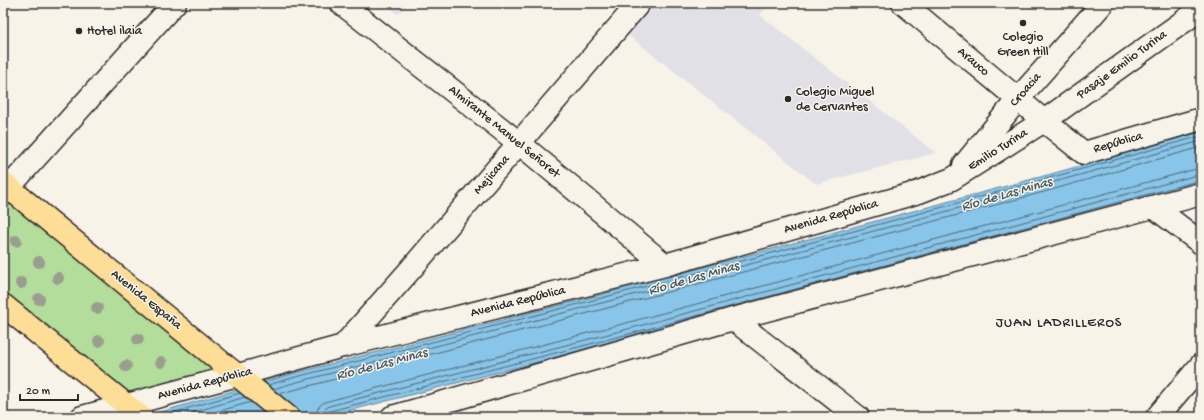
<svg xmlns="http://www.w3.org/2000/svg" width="1204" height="420" font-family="'Gochi Hand',sans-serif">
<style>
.built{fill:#e2e0e7}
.green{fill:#b3dd9a;stroke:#6f8462}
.water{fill:#88c5e8;stroke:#63879c}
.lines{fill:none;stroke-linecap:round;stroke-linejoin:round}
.shore{stroke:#506977;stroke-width:1}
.minor-casing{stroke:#2b2b2b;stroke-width:25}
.major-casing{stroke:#2b2b2b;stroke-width:25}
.minor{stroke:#f7f3e8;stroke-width:22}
.major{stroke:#fedd96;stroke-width:22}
.tree{fill:#9a9e8f}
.poi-dot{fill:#2b2b2b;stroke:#f7f3e8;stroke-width:1.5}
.labels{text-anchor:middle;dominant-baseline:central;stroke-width:3;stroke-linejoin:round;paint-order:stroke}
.poi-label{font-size:13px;fill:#2b2b2b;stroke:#f7f3e8;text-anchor:start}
.street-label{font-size:13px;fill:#2b2b2b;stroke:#f7f3e8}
.water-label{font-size:14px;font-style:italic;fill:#475964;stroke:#f7f3e8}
.neighbourhood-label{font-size:14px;letter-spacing:1px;fill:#2b2b2b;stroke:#f7f3e8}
</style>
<rect width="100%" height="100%" fill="#f7f3e8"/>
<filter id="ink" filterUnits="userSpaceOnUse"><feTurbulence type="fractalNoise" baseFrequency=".025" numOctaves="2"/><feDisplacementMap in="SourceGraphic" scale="8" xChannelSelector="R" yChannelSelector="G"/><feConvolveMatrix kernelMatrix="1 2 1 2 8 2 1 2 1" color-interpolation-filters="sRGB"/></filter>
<g filter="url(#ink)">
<path class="built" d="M 384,3 L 408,3 L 398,14 Z
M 647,3 L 771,3 L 760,15 L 936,153 L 816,184 L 622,30 Z"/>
<path class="green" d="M 3,197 L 216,370 L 128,393 L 3,291 Z"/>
<path class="water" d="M 1201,132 L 1201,183 L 630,338 L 325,417 L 143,417 L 295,373 L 596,296 L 1040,177 Z"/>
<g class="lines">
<path class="shore" d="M 268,385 L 296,377 C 598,300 900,220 1201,136
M 273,389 L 297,382 C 599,304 901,226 1201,141
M 278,394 L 600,310 L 1044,192 L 1201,147
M 158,417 L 240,393
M 177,417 L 245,397
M 199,417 L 251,402
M 316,417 C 316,409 320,403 328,401 L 626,323 L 1196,169 L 1201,168
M 322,417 L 323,411 L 329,406 L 628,329 L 1201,174
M 327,417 L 327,413 L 330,411 L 629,334 L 1201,180"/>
<g class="minor-casing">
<path id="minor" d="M 341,3 L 519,143 L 665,265
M 903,3 L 1044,121 L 1084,153 L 1201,119
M 964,165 L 1018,99 L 1103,3
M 3,194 L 175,3
M 1154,207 L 1201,243
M 733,319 L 858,417
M 343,346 L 411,269 L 639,3
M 82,417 L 238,375 L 343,346 L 665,265 L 919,192 L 952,179 L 1044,121 L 1201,9
M 392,417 L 733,319 L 1201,194
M 1157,417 L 1201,365"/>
</g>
<g class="major-casing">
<path id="major" d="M 3,183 L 288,417
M 3,305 L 141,417"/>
</g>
<use href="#minor" class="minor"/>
<use href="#major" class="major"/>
</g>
<g class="tree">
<circle cx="16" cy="241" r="6"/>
<circle cx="39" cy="262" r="6"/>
<circle cx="58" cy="278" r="6"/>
<circle cx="21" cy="283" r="6"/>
<circle cx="39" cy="299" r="6"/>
<circle cx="97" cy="308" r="6"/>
<circle cx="138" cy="339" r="6"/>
<circle cx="99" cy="341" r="6"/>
<circle cx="161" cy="362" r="6"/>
<circle cx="126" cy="366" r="6"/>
</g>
</g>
<g class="poi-dot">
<circle cx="1023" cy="23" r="4"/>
<circle cx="79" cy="31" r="4"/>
<circle cx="788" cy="99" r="4"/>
</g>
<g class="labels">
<g class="poi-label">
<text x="87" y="31">Hotel ilaia</text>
<text x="1023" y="37" text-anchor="middle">Colegio<tspan x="1023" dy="15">Green Hill</tspan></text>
<text x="796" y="92">Colegio Miguel<tspan x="796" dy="15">de Cervantes</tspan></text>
</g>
<g class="street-label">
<text transform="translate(973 62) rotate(40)">Arauco</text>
<text transform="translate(1122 65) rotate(-36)">Pasaje Emilio Turina</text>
<text transform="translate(1026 90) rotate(-49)">Croacia</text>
<text transform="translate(504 132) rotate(39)">Almirante Manuel Señoret</text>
<text transform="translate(1118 143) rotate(-16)">República</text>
<text transform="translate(998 150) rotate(-32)">Emilio Turina</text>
<text transform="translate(492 175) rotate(-49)">Mejicana</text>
<text transform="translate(831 217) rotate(-16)">Avenida República</text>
<text transform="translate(146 300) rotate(39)">Avenida España</text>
<text transform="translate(518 302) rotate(-14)">Avenida República</text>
<text transform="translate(205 384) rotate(-15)">Avenida República</text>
</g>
<g class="water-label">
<text transform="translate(1007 195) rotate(-16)">Río de Las Minas</text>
<text transform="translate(694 279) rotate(-16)">Río de Las Minas</text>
<text transform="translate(382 365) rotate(-15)">Río de Las Minas</text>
</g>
<g class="neighbourhood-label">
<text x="1059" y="323">JUAN LADRILLEROS</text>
</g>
</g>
<rect width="1204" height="420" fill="none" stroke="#f7f3e8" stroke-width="16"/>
<rect x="8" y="8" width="1188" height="404" fill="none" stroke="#2b2b2b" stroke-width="1.5" filter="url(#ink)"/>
<path d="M20 394v6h58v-6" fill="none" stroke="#2b2b2b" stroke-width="2"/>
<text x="26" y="394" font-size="12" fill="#2b2b2b" stroke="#f7f3e8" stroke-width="3" paint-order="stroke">20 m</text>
</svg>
